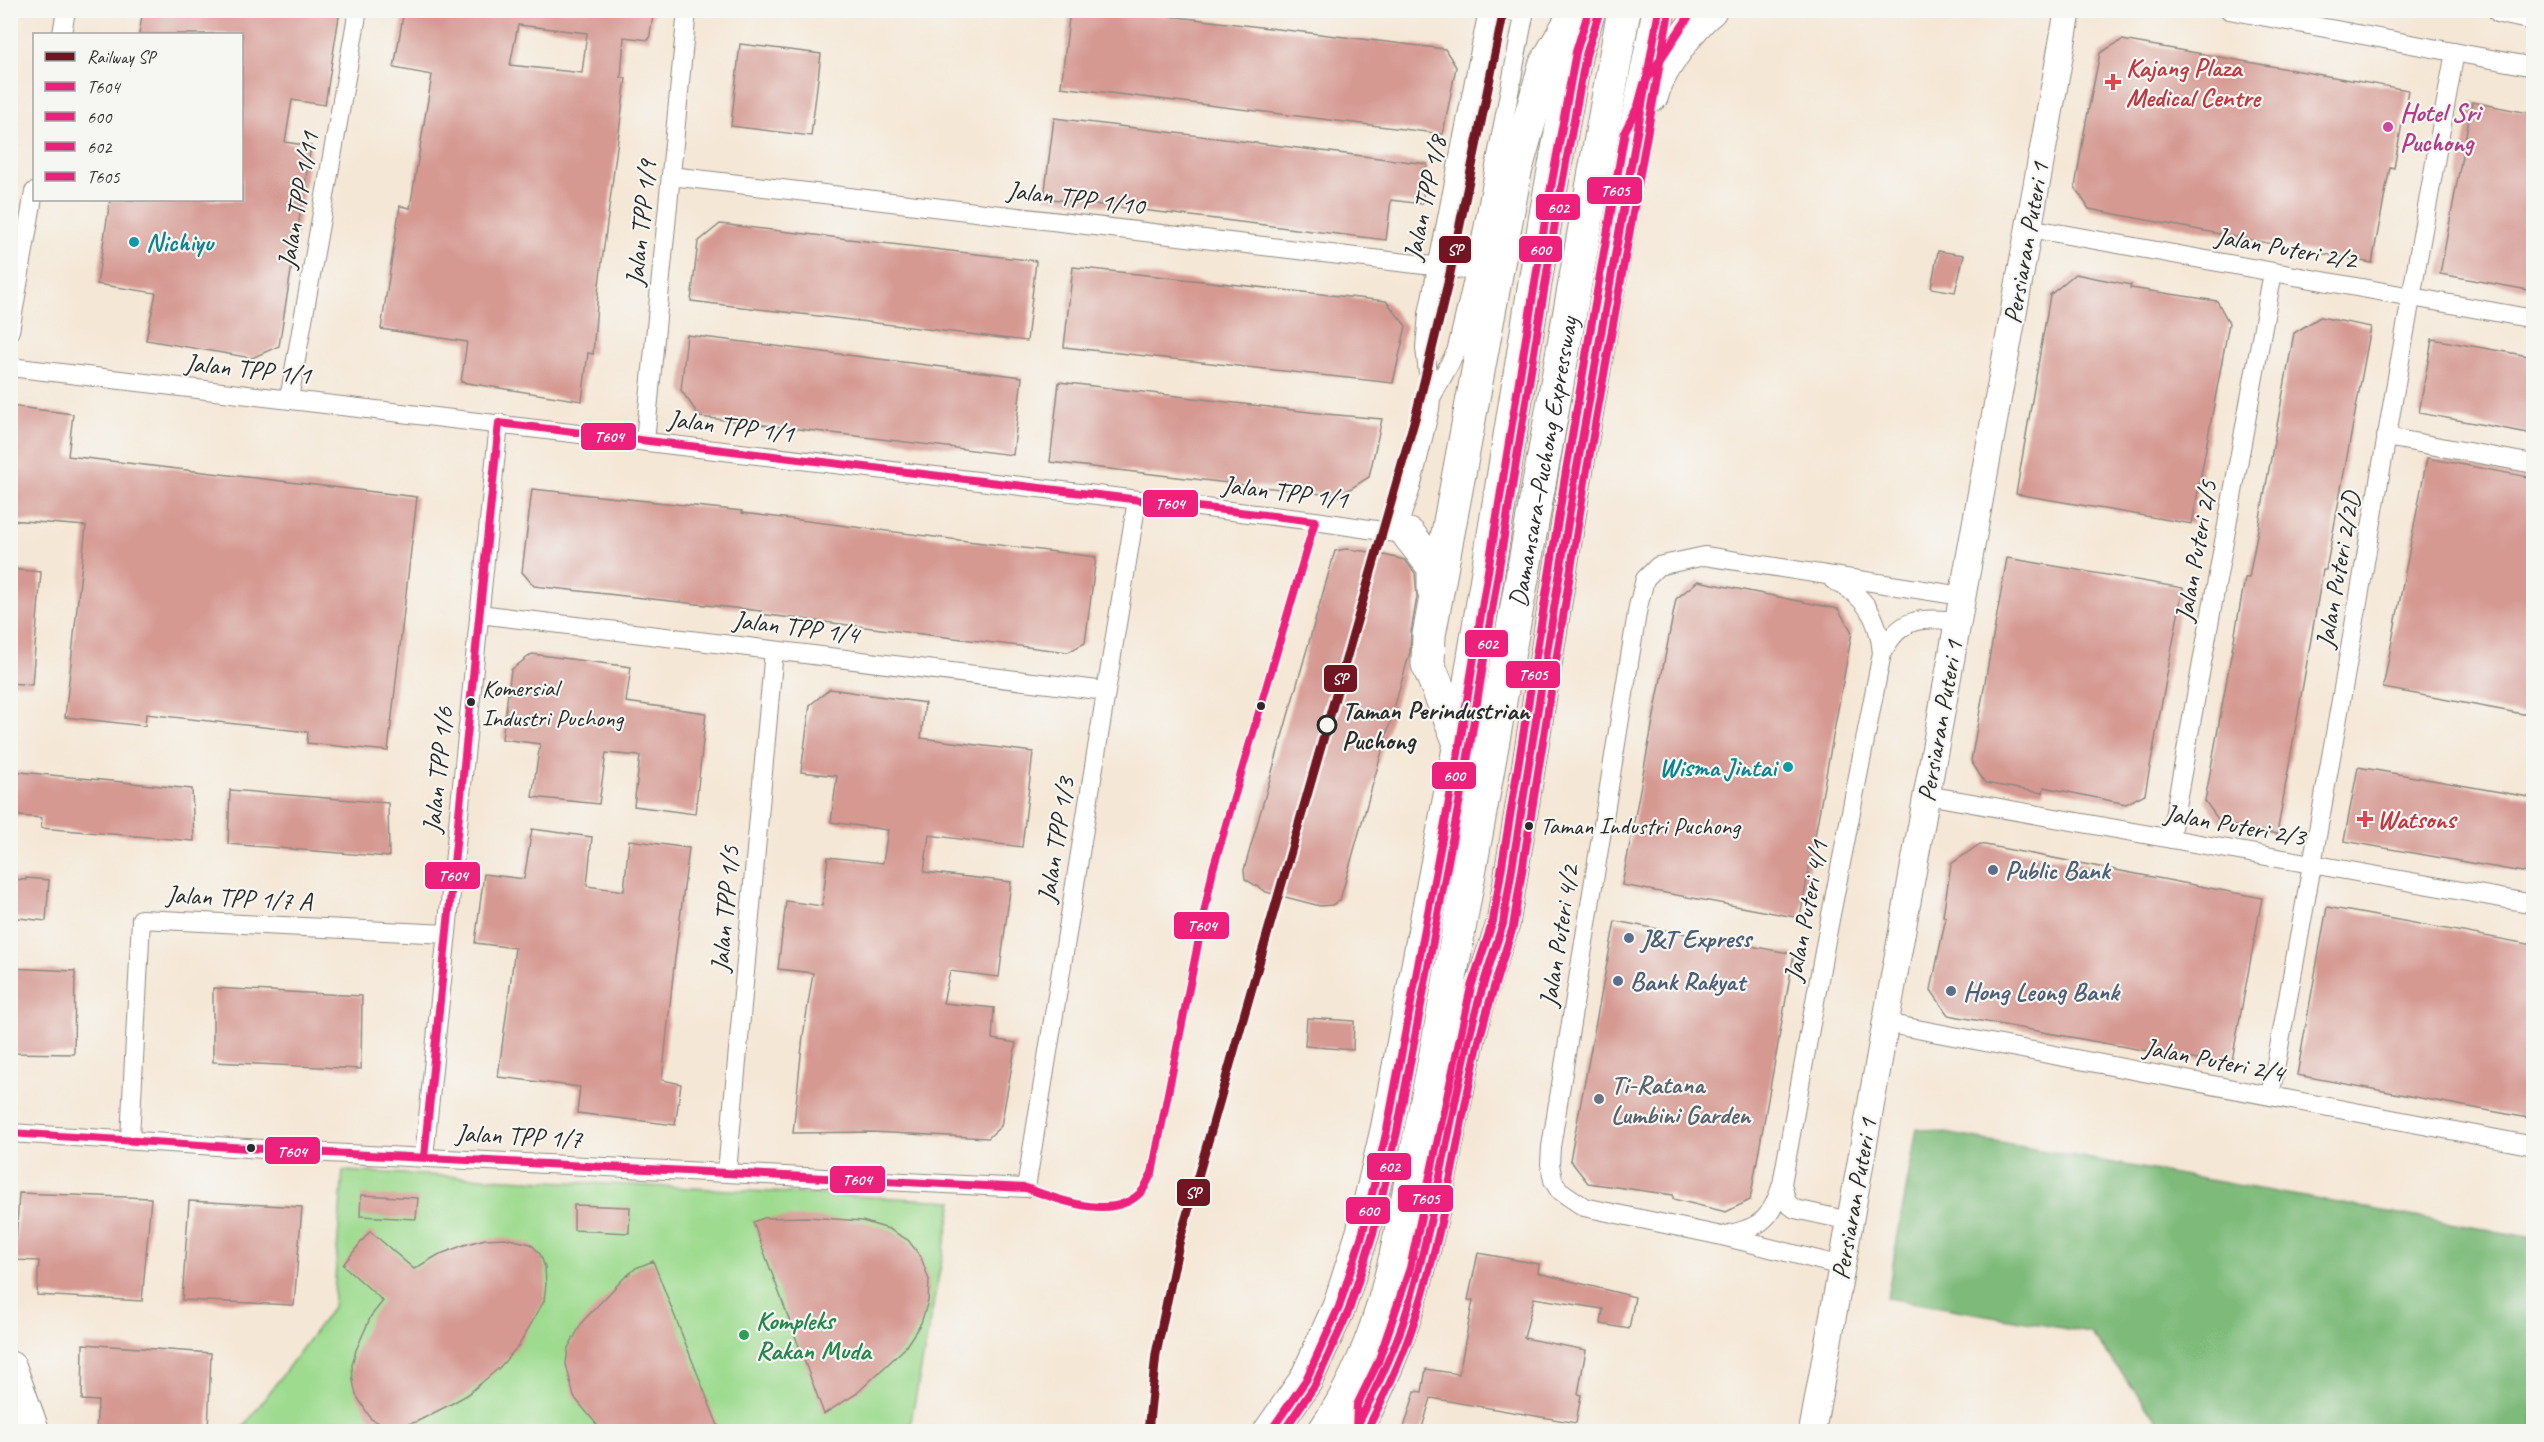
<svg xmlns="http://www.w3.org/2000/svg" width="2544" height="1442" font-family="Caveat,sans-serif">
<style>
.green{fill:#9edb8f;stroke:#64835d;stroke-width:1.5}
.forest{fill:#7ebb7a;stroke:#547352;stroke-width:1.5}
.building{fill:#d59992;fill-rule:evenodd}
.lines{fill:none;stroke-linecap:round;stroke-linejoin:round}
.street-casing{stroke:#908980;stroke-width:20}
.secondary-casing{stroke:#908980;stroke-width:28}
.highway-casing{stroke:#908980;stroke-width:35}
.street{stroke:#fff;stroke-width:18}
.secondary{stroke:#fff;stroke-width:26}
.highway{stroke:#fff;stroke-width:33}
.bus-1-casing{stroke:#f6f6f2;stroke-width:12}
.bus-2-casing{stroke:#f6f6f2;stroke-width:12}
.bus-3-casing{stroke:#f6f6f2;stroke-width:12}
.bus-4-casing{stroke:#f6f6f2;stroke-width:12}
.bus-1{stroke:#ed207b;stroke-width:8}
.bus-2{stroke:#ed207b;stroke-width:8}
.bus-3{stroke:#ed207b;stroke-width:8}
.bus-4{stroke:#ed207b;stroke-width:8}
.rail-1-casing{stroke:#f6f6f2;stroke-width:14}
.rail-1{stroke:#721422;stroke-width:9}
.health-dot{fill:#e0444e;stroke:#f6f6f2;stroke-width:2}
.hotel-dot{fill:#d1479c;stroke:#f6f6f2;stroke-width:2}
.culture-dot{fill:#0f9aa8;stroke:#f6f6f2;stroke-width:2}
.bus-dot{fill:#2b2b2b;stroke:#f6f6f2;stroke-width:2}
.stop-dot{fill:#f6f6f2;stroke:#2b2b2b;stroke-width:3}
.service-dot{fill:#5c6f8a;stroke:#f6f6f2;stroke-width:2}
.worship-dot{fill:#6b7280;stroke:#f6f6f2;stroke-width:2}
.leisure-dot{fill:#2e9e5b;stroke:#f6f6f2;stroke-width:2}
.labels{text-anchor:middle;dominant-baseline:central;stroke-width:4.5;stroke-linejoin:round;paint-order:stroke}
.bus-label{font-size:24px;fill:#2b2b2b;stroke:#f6f6f2;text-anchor:start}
.health-label{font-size:26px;font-weight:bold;fill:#be3a42;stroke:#f6f6f2;text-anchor:start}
.hotel-label{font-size:26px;font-weight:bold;fill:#b23c85;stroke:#f6f6f2;text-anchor:start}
.street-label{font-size:26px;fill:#2b2b2b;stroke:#f6f6f2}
.culture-label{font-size:26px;font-weight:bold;fill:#0d838f;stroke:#f6f6f2;text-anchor:start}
.stop-label{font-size:26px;font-weight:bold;fill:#2b2b2b;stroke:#f6f6f2;text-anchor:start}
.service-label{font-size:26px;font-weight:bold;fill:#4e5e75;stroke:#f6f6f2;text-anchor:start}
.worship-label{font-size:26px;font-weight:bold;fill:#5b616d;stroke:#f6f6f2;text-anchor:start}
.leisure-label{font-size:26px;font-weight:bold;fill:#27864d;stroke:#f6f6f2;text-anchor:start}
.line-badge{stroke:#f6f6f2;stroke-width:2}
.badge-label{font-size:16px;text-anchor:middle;font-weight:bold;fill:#fff}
</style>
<rect width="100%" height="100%" fill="#f6f6f2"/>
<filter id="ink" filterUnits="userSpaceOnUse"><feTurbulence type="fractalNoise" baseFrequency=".0167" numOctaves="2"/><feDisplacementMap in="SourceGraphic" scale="12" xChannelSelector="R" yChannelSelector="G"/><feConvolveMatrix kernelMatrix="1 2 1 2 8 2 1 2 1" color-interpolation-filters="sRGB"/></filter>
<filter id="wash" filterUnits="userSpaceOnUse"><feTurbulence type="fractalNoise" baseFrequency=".008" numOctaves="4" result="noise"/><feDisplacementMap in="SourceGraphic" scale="24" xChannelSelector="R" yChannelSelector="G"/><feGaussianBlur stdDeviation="1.35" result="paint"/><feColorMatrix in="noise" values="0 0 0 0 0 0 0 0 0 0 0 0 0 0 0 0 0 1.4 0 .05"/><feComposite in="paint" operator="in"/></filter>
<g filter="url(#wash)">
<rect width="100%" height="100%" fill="#f5e7d6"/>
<path class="green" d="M 343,1171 L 953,1201 L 909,1431 L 240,1432 L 333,1307 Z"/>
<path class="forest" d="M 1917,1128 L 2533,1238 L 2533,1431 L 2166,1431 L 2091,1333 L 1887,1298 Z"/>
<g id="blocks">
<path class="building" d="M 143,10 L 340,10 L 325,105 L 292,100 L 285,142 L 311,146 L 279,346 L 252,358 L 146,340 L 156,293 L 97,284 L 110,200 L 242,200 L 242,34 L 139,34 Z
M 404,10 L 654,10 L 649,40 L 624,37 L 621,78 L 626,78 L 598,292 L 593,354 L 588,353 L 582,401 L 461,382 L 467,342 L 381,329 L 400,206 L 410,208 L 432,75 L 394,68 ZM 518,25 L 587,33 L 582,73 L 510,65 Z
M 1070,10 L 1119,10 L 1445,49 L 1456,67 L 1443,134 L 1061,87 Z
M 2122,40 L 2408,90 L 2394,168 L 2390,167 L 2372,263 L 2089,209 L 2075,187 L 2086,122 L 2100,53 Z
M 740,44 L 821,54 L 811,136 L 731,126 Z
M 2472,102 L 2534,114 L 2534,291 L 2440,274 Z
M 1054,118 L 1427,164 L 1422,204 L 1391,200 L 1386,240 L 1044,198 Z
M 720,224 L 1036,261 L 1027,341 L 691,301 L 698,242 Z
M 1938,251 L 1964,255 L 1955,292 L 1931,288 Z
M 1073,267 L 1386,301 L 1406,326 L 1393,383 L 1064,347 Z
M 2075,274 L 2131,285 L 2130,288 L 2217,301 L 2229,323 L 2192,524 L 2016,494 L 2050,295 Z
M 2320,317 L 2371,327 L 2326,570 L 2323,570 L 2277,834 L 2221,823 L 2205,801 L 2245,578 L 2249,578 L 2294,333 Z
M 687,335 L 1022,377 L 1013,455 L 700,417 L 681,390 Z
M 2432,339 L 2534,357 L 2534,434 L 2419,413 Z
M 1059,382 L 1326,414 L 1382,419 L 1369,477 L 1339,496 L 1050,462 Z
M 10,406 L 73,414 L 68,456 L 417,497 L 388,751 L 307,743 L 308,732 L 146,714 L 145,726 L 65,717 L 86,526 L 10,520 Z
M 2427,458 L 2534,478 L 2534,716 L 2383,688 Z
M 532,489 L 742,511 L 742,513 L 1096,557 L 1085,643 L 1068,652 L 760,614 L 761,611 L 534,586 L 522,572 Z
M 1346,549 L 1371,552 L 1405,560 L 1415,573 L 1417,597 L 1411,632 L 1410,652 L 1340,900 L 1332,905 L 1320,906 L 1266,892 L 1245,879 L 1244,870 L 1335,551 Z
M 2007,558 L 2183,588 L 2145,794 L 2126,804 L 2044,787 L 2043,793 L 1985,783 L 1971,761 Z
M 10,569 L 41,572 L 32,685 L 10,683 Z
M 1698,581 L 1838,609 L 1852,632 L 1800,918 L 1622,885 L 1676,599 Z
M 532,654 L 631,667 L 626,702 L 706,713 L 695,814 L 634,806 L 640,756 L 606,753 L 599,804 L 532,797 L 540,744 L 502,739 L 511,670 Z
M 830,689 L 925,703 L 921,738 L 1033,752 L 1022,847 L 929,835 L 924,872 L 1011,882 L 999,977 L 950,971 L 943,1003 L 994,1008 L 992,1039 L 1016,1043 L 1001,1126 L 988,1138 L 872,1132 L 793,1133 L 803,1036 L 813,973 L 778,969 L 786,901 L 822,906 L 828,857 L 883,863 L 888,830 L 831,822 L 837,776 L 801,772 L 810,705 Z
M 2358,767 L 2534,798 L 2534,874 L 2344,841 Z
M 10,771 L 192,789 L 194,841 L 41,828 L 42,818 L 10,815 Z
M 230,790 L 388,803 L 389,857 L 228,844 Z
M 532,829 L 592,837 L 587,886 L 624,891 L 629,840 L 689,848 L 674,966 L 662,1080 L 681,1084 L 675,1125 L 577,1113 L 580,1087 L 498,1077 L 515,948 L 475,943 L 484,874 L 524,879 Z
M 1980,844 L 2262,898 L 2231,1066 L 1948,1015 L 1931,990 L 1946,917 L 1943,916 L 1951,864 Z
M 26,878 L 49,880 L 46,921 L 10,917 L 10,879 L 26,880 Z
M 2327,907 L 2534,945 L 2534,1119 L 2297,1075 Z
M 1615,921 L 1794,954 L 1750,1200 L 1726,1212 L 1673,1199 L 1673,1195 L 1588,1183 L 1570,1160 Z
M 10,968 L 75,971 L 74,1054 L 10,1053 Z
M 213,988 L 362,996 L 361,1069 L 213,1062 Z
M 1307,1018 L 1354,1021 L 1353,1050 L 1305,1046 Z
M 19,1193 L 151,1198 L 142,1301 L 37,1295 L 39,1261 L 15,1260 Z
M 361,1195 L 418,1198 L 416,1219 L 360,1216 Z
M 189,1201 L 302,1207 L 294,1305 L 182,1300 Z
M 574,1205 L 630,1207 L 629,1233 L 574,1230 Z
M 808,1217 L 862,1221 L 889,1229 L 908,1240 L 921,1257 L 929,1280 L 928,1301 L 921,1323 L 904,1349 L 856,1394 L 824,1414 L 753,1222 L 764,1218 Z
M 370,1231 L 414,1269 L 438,1255 L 464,1245 L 485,1239 L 505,1238 L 531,1244 L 540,1254 L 545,1267 L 546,1285 L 544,1301 L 519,1345 L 499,1368 L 467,1395 L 451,1404 L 416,1422 L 400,1426 L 383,1425 L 371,1419 L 356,1395 L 353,1381 L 352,1365 L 356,1350 L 371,1316 L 383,1301 L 343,1265 Z
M 1478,1253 L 1539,1264 L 1538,1273 L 1635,1297 L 1629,1329 L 1601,1324 L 1603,1309 L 1534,1298 L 1524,1338 L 1586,1350 L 1578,1394 L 1581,1395 L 1576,1423 L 1431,1398 L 1421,1431 L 1403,1431 L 1415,1391 L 1422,1392 L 1426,1369 L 1459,1374 L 1473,1300 L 1468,1300 Z
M 653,1261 L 720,1431 L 602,1431 L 574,1397 L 566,1364 L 568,1348 L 583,1321 L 623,1279 L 636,1268 Z
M 83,1344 L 211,1353 L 208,1431 L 96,1431 L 98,1401 L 82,1400 Z"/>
</g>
</g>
<g filter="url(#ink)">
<use href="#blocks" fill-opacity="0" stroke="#908980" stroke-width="1.5"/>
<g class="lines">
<g class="street-casing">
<path id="street" d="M 1503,10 L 1524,14
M 2229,10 L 2534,67
M 62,34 L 66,10
M 671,176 L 1475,271
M 2029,228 L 2534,319
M 10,331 L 34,192
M 10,367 L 1038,488 L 1315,521 L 1409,535
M 1431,398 L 1456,352 L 1459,340 L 1475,271 L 1525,10
M 289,399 L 358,10
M 2386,437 L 2534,464
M 645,441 L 687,10
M 1396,532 L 1411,488 L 1430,409 L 1431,398 L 1425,348 L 1428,314 L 1488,10
M 1833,580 C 1865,595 1879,618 1882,653
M 479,614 L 1106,691
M 1927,795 L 2534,904
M 2170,839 L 2273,272
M 1885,1023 L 2534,1146
M 2270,1096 C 2335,749 2391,400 2455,52
M 10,1133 L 328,1153 L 1026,1188 L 1137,500
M 130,1139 L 141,919 L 447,934
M 424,1157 L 499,423
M 727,1172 L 774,650
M 1850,1221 L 1795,1209 L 1787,1203 L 1782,1184 L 1827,935 L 1882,653 C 1901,616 1920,618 1958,621
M 1726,1235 C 1762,1227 1771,1219 1782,1184
M 1842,1266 L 1722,1236 L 1584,1207 L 1559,1190 L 1553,1180 L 1550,1164 L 1551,1147 L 1638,607 L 1645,579 L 1658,566 L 1705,556 L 1962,596"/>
</g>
<g class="secondary-casing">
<path id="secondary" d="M 2501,10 L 2534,17
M 1812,1432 L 2068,10"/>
</g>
<g class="highway-casing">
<g id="highway">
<path d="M 1652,95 C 1657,72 1691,25 1710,10"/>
<path d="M 1409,535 L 1434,567 L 1434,590"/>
<path d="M 1460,743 L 1428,664 L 1429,635 L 1515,172 L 1545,66 L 1576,12"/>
<path d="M 10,1368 L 33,1432"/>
<path d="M 1270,1432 L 1306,1380 L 1339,1307 L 1363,1232 L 1387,1130 L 1460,743 L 1547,209 L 1576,52 L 1589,10"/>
<path id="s1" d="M 1324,1432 C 1384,1345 1396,1257 1416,1156 C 1434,1068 1450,979 1466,890 C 1519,597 1571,304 1624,10"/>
<path d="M 1354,1432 C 1435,1292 1438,1140 1482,988 C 1488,967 1496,945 1503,924 L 1576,473 L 1635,134 L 1659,10"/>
</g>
</g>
<use href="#street" class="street"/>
<use href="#secondary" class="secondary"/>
<use href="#highway" class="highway"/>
<g class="bus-1-casing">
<path id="bus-1" d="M 10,1133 L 328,1153 L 1026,1188 C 1059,1200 1115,1223 1143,1190 C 1146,1185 1149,1178 1152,1173 L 1213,869 L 1315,521 L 499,423 L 424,1157"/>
</g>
<g class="bus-2-casing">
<path id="bus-2" d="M 1270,1432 L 1306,1380 L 1339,1307 L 1363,1232 L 1387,1130 L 1460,743 L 1547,209 L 1576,52 L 1589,10
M 1354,1432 C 1372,1396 1390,1361 1403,1323 C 1432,1233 1446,1139 1467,1047 C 1476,1005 1489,965 1503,924 L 1576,473 L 1659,10"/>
</g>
<g class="bus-3-casing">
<path id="bus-3" d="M 1283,1432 L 1315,1385 L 1349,1310 L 1373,1234 L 1397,1132 L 1470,745 L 1557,211 L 1586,55 L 1599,13
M 1366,1432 C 1383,1398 1400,1364 1412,1328 C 1443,1237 1456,1142 1477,1049 C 1487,1007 1500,967 1513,927 L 1586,475 L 1669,12"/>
</g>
<g class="bus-4-casing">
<path id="bus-4" d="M 1356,1432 L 1357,1405 L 1378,1362 L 1410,1268 L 1471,987 L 1493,921 L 1566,471 L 1625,131 L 1638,106 L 1644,84 L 1693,10"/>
</g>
<use href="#bus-1" class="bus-1"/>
<use href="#bus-2" class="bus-2"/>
<use href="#bus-3" class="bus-3"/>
<use href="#bus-4" class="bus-4"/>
<g class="rail-1-casing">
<path id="rail-1" d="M 1148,1432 L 1156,1354 L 1180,1239 L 1416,415 L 1448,283 L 1504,10"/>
</g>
<use href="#rail-1" class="rail-1"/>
</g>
</g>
<g class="health-dot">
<path d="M2110 73h6v6h6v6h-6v6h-6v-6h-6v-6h6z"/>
<path d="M2362 810h6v6h6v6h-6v6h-6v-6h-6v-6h6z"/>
</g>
<circle class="hotel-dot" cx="2388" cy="127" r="6"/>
<g class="culture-dot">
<circle cx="134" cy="242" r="6"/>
<circle cx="1788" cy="767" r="6"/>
</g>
<g class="bus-dot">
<circle cx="471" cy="702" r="5"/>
<circle cx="1261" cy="706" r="5"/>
<circle cx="1529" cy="826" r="5"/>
<circle cx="251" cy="1148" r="5"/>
</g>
<circle class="stop-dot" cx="1327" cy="725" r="9"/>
<g class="service-dot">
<circle cx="1993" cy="870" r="6"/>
<circle cx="1629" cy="938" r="6"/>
<circle cx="1618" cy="981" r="6"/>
<circle cx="1951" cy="991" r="6"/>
</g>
<circle class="worship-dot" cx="1599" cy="1099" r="6"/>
<circle class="leisure-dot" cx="744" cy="1335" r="6"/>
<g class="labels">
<g class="bus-label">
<text x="482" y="688">Komersial<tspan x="482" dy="30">Industri Puchong</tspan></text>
<text x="1540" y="826">Taman Industri Puchong</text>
</g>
<g class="health-label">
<text x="2126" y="67">Kajang Plaza<tspan x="2126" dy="30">Medical Centre</tspan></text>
<text x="2377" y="819">Watsons</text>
</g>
<g class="hotel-label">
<text x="2400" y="112">Hotel Sri<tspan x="2400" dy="30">Puchong</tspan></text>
</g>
<g class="street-label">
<text transform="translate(1076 198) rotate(7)">Jalan TPP 1/10</text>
<text transform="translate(1425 198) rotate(-78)">Jalan TPP 1/8</text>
<text transform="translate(298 200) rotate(-80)">Jalan TPP 1/11</text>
<text transform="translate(641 223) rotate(-84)">Jalan TPP 1/9</text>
<text transform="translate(2026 243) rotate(-80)">Persiaran Puteri 1</text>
<text transform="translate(2286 248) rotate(10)">Jalan Puteri 2/2</text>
<text transform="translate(248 369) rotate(6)">Jalan TPP 1/1</text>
<text transform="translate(731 426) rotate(7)">Jalan TPP 1/1</text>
<text stroke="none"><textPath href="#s1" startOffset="999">Damansara–Puchong Expressway</textPath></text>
<text transform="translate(1285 492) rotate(7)">Jalan TPP 1/1</text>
<text transform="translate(2196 551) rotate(-80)">Jalan Puteri 2/5</text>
<text transform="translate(2338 570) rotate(-80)">Jalan Puteri 2/2D</text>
<text transform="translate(796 627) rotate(7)">Jalan TPP 1/4</text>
<text transform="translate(1940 721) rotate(-80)">Persiaran Puteri 1</text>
<text transform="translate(438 770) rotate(-84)">Jalan TPP 1/6</text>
<text transform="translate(2235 825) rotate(10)">Jalan Puteri 2/3</text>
<text transform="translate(1056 840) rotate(-81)">Jalan TPP 1/3</text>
<text transform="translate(239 898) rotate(3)">Jalan TPP 1/7 A</text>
<text transform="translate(725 909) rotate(-85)">Jalan TPP 1/5</text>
<text transform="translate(1806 911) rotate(-79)">Jalan Puteri 4/1</text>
<text transform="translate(1559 936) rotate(-81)">Jalan Puteri 4/2</text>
<text transform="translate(2214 1060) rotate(11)">Jalan Puteri 2/4</text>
<text transform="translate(519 1136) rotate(3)">Jalan TPP 1/7</text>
<text transform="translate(1854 1199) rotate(-80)">Persiaran Puteri 1</text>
</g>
<g class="culture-label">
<text x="146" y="242">Nichiyu</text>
<text x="1776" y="767" text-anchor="end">Wisma Jintai</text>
</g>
<g class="stop-label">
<text x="1342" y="710">Taman Perindustrian<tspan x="1342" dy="30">Puchong</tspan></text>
</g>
<g class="service-label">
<text x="2005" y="870">Public Bank</text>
<text x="1641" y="938">J&amp;T Express</text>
<text x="1630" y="981">Bank Rakyat</text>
<text x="1963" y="991">Hong Leong Bank</text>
</g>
<g class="worship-label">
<text x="1611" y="1084">Ti-Ratana<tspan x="1611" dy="30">Lumbini Garden</tspan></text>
</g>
<g class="leisure-label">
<text x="756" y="1320">Kompleks<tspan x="756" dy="30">Rakan Muda</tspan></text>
</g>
</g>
<g class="line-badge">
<rect x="1586" y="176" width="57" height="29" rx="6" fill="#ed207b"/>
<rect x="1535" y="193" width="46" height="28" rx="6" fill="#ed207b"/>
<rect x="1518" y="235" width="45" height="28" rx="6" fill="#ed207b"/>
<rect x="1438" y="235" width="34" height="29" rx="6" fill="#721422"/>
<rect x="580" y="422" width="57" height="29" rx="6" fill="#ed207b"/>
<rect x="1142" y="489" width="57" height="29" rx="6" fill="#ed207b"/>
<rect x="1464" y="629" width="45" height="29" rx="6" fill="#ed207b"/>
<rect x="1505" y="660" width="56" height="29" rx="6" fill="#ed207b"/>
<rect x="1323" y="664" width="35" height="29" rx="6" fill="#721422"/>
<rect x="1431" y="761" width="46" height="29" rx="6" fill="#ed207b"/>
<rect x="424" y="861" width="57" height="29" rx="6" fill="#ed207b"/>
<rect x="1173" y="911" width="57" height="29" rx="6" fill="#ed207b"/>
<rect x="264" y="1136" width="57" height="29" rx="6" fill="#ed207b"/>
<rect x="1366" y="1152" width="46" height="29" rx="6" fill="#ed207b"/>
<rect x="829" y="1165" width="57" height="29" rx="6" fill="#ed207b"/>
<rect x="1176" y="1178" width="35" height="29" rx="6" fill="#721422"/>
<rect x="1397" y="1184" width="57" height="29" rx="6" fill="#ed207b"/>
<rect x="1345" y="1196" width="46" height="29" rx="6" fill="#ed207b"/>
</g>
<g class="badge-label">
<text x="1615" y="196">T605</text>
<text x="1558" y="213">602</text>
<text x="1540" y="255">600</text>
<text x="1455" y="255">SP</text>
<text x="609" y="442">T604</text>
<text x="1170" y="509">T604</text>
<text x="1487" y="649">602</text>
<text x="1533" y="680">T605</text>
<text x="1340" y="684">SP</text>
<text x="1454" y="781">600</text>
<text x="453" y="881">T604</text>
<text x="1202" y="931">T604</text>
<text x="292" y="1157">T604</text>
<text x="1389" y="1172">602</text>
<text x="857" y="1185">T604</text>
<text x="1193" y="1198">SP</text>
<text x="1425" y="1204">T605</text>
<text x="1368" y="1216">600</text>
</g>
<rect width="2544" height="1442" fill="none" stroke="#f6f6f2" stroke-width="36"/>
<rect x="33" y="33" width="210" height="168" fill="#f6f6f2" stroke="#a5a5a2" stroke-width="1.5"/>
<rect x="45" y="52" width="30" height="9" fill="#721422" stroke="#a5a5a2" stroke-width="1.5"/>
<text x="87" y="63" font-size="18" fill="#2b2b2b">Railway SP</text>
<rect x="45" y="82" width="30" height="9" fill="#ed207b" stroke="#a5a5a2" stroke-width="1.5"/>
<text x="87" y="93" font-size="18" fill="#2b2b2b">T604</text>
<rect x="45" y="112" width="30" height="9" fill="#ed207b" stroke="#a5a5a2" stroke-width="1.5"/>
<text x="87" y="123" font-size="18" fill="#2b2b2b">600</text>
<rect x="45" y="142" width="30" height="9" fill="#ed207b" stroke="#a5a5a2" stroke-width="1.5"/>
<text x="87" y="153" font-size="18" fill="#2b2b2b">602</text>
<rect x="45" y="172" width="30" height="9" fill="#ed207b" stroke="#a5a5a2" stroke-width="1.5"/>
<text x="87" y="183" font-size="18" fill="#2b2b2b">T605</text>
</svg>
